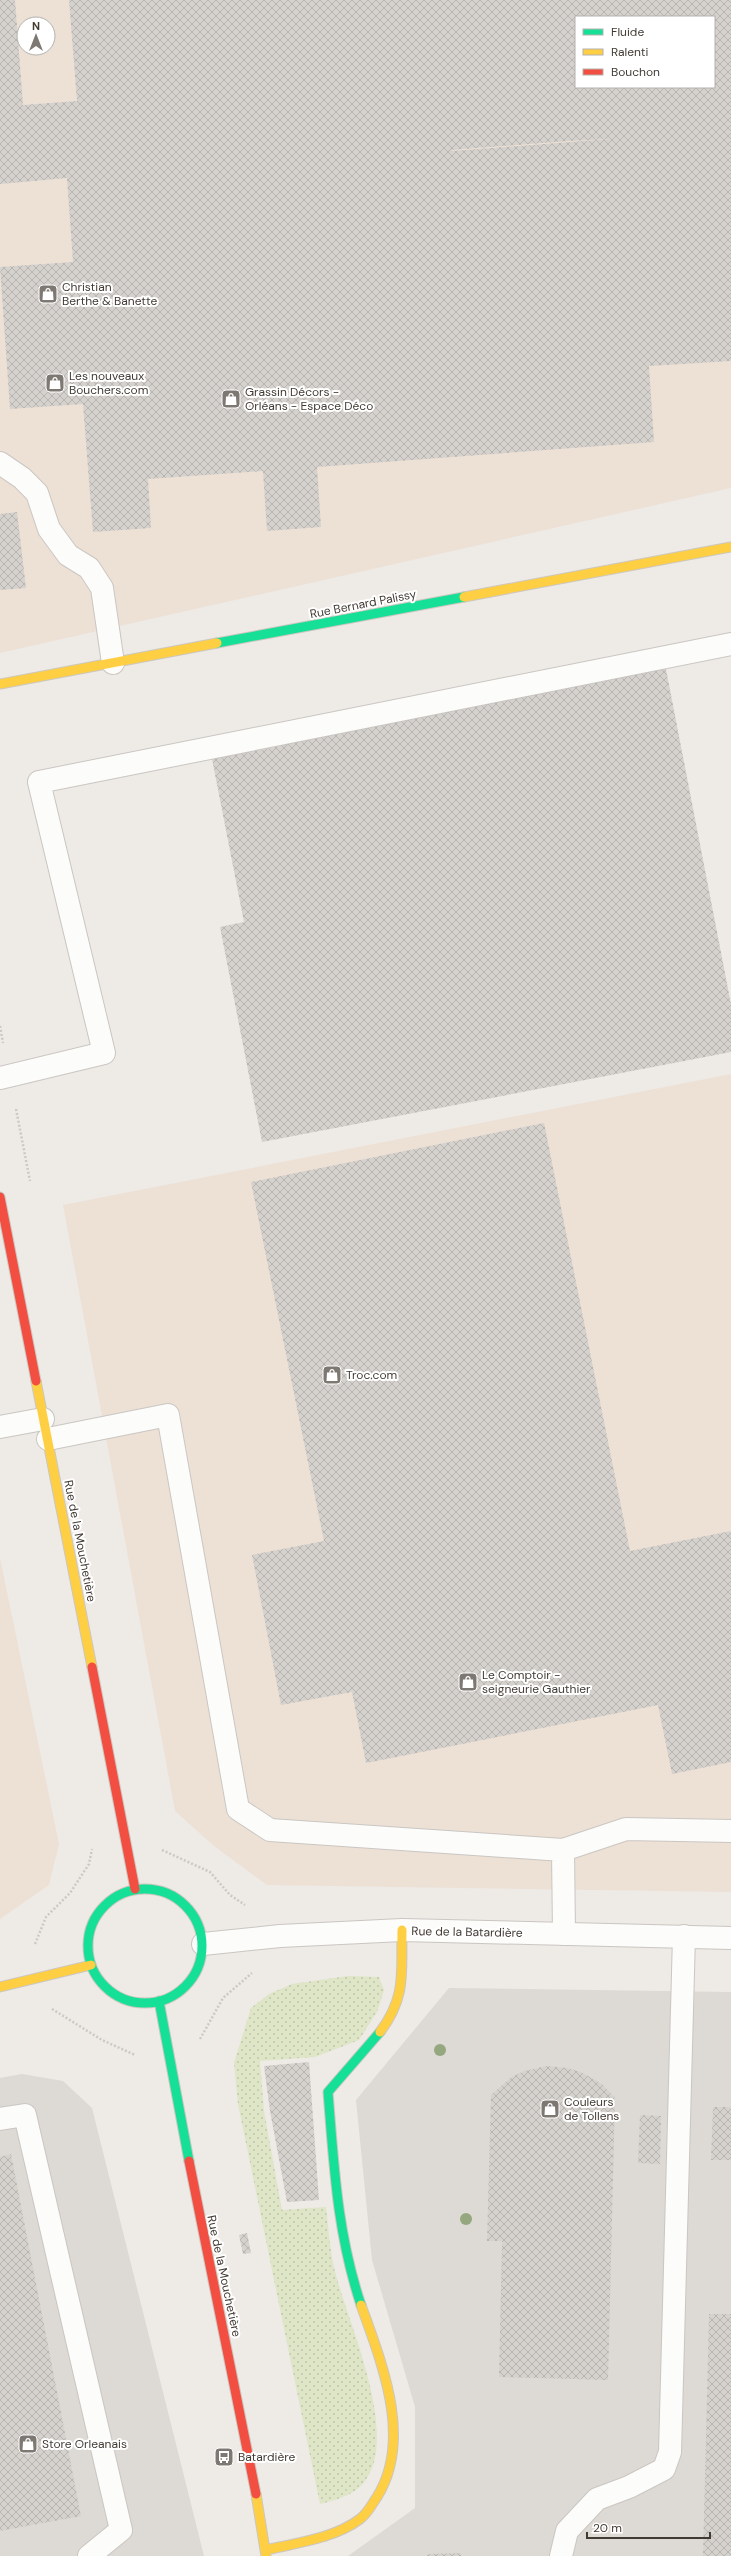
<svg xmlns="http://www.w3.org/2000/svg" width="731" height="2556" font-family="'DM Sans',sans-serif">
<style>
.commercial{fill:#ede1d6;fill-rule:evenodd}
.industrial{fill:#ddd9d4}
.grass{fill:url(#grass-dots)}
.building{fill:url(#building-cross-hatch);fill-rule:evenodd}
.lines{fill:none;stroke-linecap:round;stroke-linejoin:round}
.lane-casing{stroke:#cac6c2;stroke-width:24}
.street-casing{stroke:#cac6c2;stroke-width:24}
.fast-casing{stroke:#ccc7be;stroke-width:11}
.slow-casing{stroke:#ccc7be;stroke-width:11}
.jam-casing{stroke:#ccc7be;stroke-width:11}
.path{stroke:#cbc9c6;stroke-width:2.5;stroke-dasharray:2 2;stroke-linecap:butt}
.lane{stroke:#fcfcfb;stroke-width:22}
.street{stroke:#fcfcfb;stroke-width:22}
.fast{stroke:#16e098;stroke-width:9}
.slow{stroke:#ffcf43;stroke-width:9}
.jam{stroke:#f24e42;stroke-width:9}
.tree{fill:#95a77f}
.labels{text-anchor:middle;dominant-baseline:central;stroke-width:4;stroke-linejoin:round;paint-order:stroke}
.poi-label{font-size:12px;fill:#423b34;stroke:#fff;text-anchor:start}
.street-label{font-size:12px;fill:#423b34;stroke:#fff}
</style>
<defs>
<pattern id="grass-dots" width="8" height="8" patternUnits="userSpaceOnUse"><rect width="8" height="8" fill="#dee6c7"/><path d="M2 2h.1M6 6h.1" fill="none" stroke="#c0c6ac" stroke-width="1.8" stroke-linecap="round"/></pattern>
<pattern id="building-cross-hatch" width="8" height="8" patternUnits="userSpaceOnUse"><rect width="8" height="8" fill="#d5d1cd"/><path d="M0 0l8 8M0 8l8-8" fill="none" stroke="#b8b4b1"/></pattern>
</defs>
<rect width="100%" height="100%" fill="#eeeae6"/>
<path class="commercial" d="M 0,0 L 731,0 L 731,488 L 0,653 ZM 576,17 L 714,17 L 714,87 L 576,87 ZM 24,24 L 48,24 L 48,48 L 24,48 Z
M 731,1074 L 731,1892 L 267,1885 L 214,1846 L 175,1811 L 63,1205 Z
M 0,1558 L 59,1844 L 49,1885 L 0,1919 Z"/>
<path class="industrial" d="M 449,1988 L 731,1992 L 731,2556 L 348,2556 L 415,2508 L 415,2407 L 372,2260 L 356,2100 Z
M 22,2074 L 63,2081 L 92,2108 L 204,2556 L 0,2556 L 0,2078 Z"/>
<path class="grass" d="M 348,1976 L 379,1977 L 384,1990 L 377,2012 L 359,2040 L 315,2057 L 260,2061 L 264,2111 L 282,2210 L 326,2207 C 329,2231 330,2256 337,2279 C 351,2329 399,2436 365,2481 C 355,2495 336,2500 320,2504 L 238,2104 L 234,2063 L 251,2008 L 269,1994 L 292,1984 Z"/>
<path class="building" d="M 0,0 L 15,0 L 23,105 L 77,101 L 69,0 L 731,0 L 731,361 L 649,366 L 654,442 L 317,467 L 321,527 L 267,531 L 263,471 L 148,479 L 151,528 L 93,532 L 83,404 L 10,409 L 0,267 L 73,262 L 67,178 L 0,184 ZM 576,17 L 714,17 L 714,87 L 576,87 ZM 610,139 L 452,151 L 452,150 L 569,141 Z
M 17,512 L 26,588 L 0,590 L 0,514 Z
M 665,664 L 731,1004 L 731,1052 L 262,1142 L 220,927 L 244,922 L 212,759 L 281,746 L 280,739 Z
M 544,1123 L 630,1551 L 731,1531 L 731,1762 L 672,1774 L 658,1705 L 366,1763 L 352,1692 L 281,1705 L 252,1555 L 324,1541 L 251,1182 Z
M 309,2062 L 319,2200 L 287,2202 L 270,2111 L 264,2066 Z
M 547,2066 L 567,2068 L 581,2072 L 602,2084 L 615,2098 L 608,2380 L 499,2377 L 502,2241 L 487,2241 L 491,2095 L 510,2078 L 524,2071 Z
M 713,2107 L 731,2107 L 731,2160 L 711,2160 Z
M 640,2115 L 661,2116 L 660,2164 L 638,2163 Z
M 11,2154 L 81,2516 L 0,2531 L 0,2157 Z
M 247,2233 L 251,2253 L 243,2254 L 239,2235 Z
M 709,2314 L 731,2314 L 731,2556 L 703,2556 Z
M 461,2553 L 461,2556 L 427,2556 L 428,2554 Z"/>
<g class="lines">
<g class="lane-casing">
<path id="lane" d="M 0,463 L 22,478 L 37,493 L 49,529 L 68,555 L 89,568 L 102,588 L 113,663
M 0,1078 L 104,1053 L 39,782 L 731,644
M 0,1427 L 43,1419
M 48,1439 L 168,1415 L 238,1809 L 270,1830 L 563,1850 L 564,1934
M 563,1850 L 626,1829 L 731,1831
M 0,2119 L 25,2115 L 121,2530 L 89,2556
M 561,2556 L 567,2531 L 597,2499 L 629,2487 L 664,2469 L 670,2452 L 684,1936"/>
</g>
<g class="street-casing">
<path id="street" d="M 203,1944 L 280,1936 L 402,1930 L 731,1938"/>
</g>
<g class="fast-casing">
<path id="fast" d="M 217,643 L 464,597
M88 1946a57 57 0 1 1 114 0a57 57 0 1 1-114 0Z
M 159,2001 L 189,2161
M 361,2305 C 337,2233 334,2166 328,2092 L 380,2032"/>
</g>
<g class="slow-casing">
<path id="slow" d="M 464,597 L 731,547
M 0,684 L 217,643
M 36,1381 L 92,1667
M 0,1987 L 91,1965
M 380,2032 C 407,1996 401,1972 402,1930
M 256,2494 L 266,2556
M 266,2550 C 297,2543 335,2538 360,2519 C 368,2513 372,2504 377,2497 C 413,2439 382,2364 361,2305"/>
</g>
<g class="jam-casing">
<path id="jam" d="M 0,1197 L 36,1381
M 92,1667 L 135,1889
M 189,2161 L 256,2494"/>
</g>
<path class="path" d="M 0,1026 L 3,1043
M 16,1109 L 30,1181
M 162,1850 L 210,1872 L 230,1895 L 245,1905
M 35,1944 L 46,1917 L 70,1893 L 89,1864 L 92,1849
M 52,2009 L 102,2040 L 135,2055
M 200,2039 L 223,1998 L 252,1973"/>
<use href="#lane" class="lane"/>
<use href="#street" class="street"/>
<use href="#fast" class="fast"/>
<use href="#slow" class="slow"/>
<use href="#jam" class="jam"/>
</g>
<g class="tree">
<circle cx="440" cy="2050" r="6"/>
<circle cx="466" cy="2219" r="6"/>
</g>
<defs>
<g id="shop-square" transform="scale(1)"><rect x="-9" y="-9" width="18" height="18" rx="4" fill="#7e7872" stroke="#fff"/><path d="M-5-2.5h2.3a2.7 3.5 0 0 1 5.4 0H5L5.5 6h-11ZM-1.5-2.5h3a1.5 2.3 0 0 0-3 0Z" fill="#fff"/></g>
<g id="bus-square" transform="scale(1)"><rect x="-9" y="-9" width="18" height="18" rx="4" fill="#7e7872" stroke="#fff"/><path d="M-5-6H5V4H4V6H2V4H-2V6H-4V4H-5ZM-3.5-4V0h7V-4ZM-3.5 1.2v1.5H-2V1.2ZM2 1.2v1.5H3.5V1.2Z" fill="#fff"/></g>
</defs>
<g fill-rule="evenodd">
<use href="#shop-square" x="48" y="294"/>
<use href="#shop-square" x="55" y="383"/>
<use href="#shop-square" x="231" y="399"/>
<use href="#shop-square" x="332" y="1375"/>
<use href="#shop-square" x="468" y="1682"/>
<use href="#shop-square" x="550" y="2109"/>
<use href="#shop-square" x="28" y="2444"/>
<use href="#bus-square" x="224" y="2457"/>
</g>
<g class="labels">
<g class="poi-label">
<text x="62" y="287">Christian<tspan x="62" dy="14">Berthe &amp; Banette</tspan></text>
<text x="69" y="376">Les nouveaux<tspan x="69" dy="14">Bouchers.com</tspan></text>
<text x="245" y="392">Grassin Décors -<tspan x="245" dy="14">Orléans - Espace Déco</tspan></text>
<text x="346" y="1375">Troc.com</text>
<text x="482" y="1675">Le Comptoir -<tspan x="482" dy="14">seigneurie Gauthier</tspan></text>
<text x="564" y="2102">Couleurs<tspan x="564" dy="14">de Tollens</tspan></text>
<text x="42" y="2444">Store Orleanais</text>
<text x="238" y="2457">Batardière</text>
</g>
<g class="street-label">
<text transform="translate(363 604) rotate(-11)">Rue Bernard Palissy</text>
<text transform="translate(80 1541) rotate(79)">Rue de la Mouchetière</text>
<text transform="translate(467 1932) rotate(1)">Rue de la Batardière</text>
<text transform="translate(224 2276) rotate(78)">Rue de la Mouchetière</text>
</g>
</g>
<rect x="575" y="16" width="140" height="72" fill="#ffffff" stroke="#b3b1ae"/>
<rect x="583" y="29" width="20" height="6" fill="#16e098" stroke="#b3b1ae"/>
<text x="611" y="36" font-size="12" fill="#423b34">Fluide</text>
<rect x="583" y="49" width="20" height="6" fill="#ffcf43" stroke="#b3b1ae"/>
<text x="611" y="56" font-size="12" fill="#423b34">Ralenti</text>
<rect x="583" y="69" width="20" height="6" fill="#f24e42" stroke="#b3b1ae"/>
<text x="611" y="76" font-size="12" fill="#423b34">Bouchon</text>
<g transform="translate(36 36)"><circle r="19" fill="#ffffff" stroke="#b3b1ae"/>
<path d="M0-3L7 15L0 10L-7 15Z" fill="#7e7872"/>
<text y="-6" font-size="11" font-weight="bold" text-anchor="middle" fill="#423b34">N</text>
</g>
<path d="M587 2532v6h123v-6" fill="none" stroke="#423b34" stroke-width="2"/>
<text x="593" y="2532" font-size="12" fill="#423b34" stroke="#ffffff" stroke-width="3" paint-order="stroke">20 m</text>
</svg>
